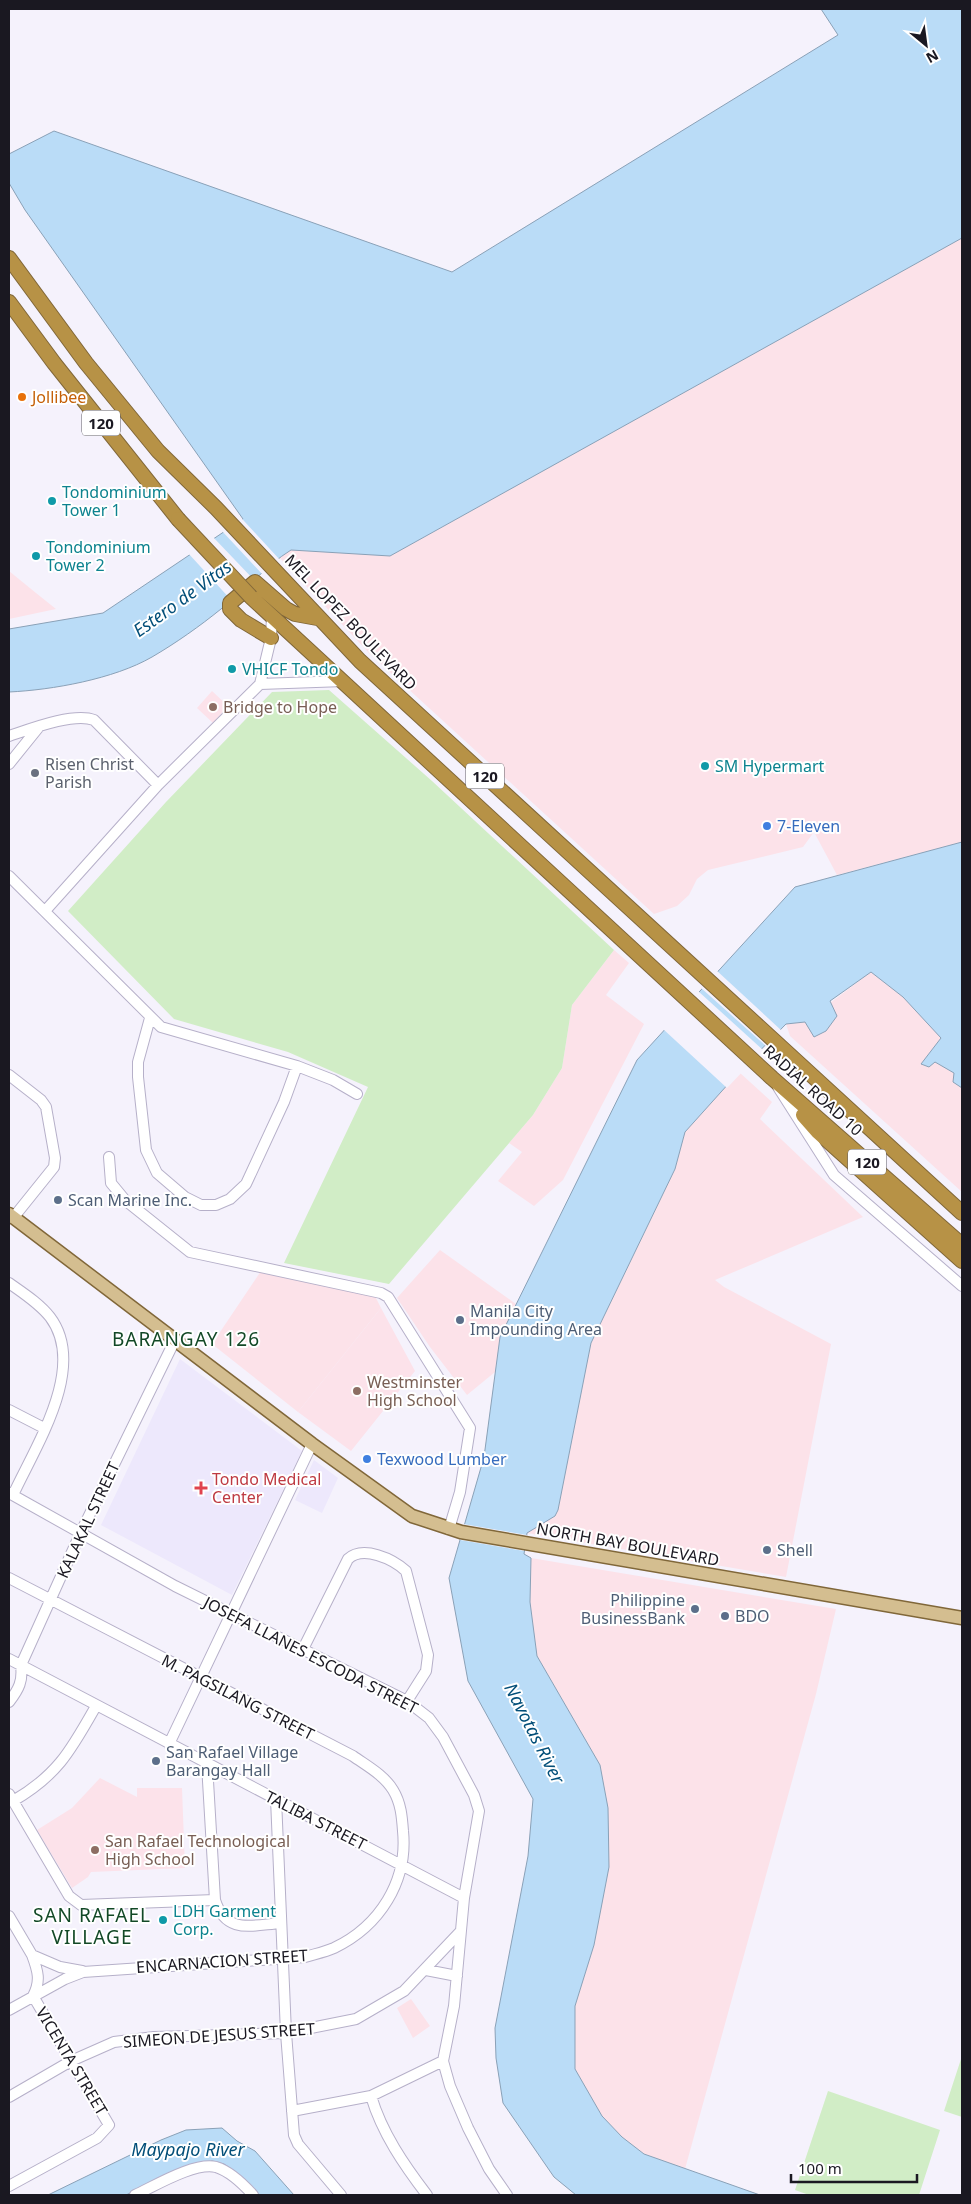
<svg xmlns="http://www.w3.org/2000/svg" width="971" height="2204" font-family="'Noto Sans',sans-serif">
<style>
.built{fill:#ede8fc}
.industrial{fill:#fce2e9}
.education{fill:#fce2ea}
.green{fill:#d1edc6}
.water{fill:#badcf7;stroke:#8aa1b7}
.pier{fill:#f5f2fc}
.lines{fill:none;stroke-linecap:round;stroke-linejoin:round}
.minor-casing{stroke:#b6b0c9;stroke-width:12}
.major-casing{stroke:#806739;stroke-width:15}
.highway-casing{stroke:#806739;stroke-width:16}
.minor{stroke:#fff;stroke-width:10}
.major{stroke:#d4be90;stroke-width:12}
.highway{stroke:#b79246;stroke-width:14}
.highway-bridge-casing{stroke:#806739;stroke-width:16;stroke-linecap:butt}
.highway-bridge{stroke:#b79246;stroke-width:14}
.food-dot{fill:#e8710a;stroke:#fff;stroke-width:2}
.culture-dot{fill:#0f9aa8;stroke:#fff;stroke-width:2}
.education-dot{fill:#8d6e63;stroke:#fff;stroke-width:2}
.worship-dot{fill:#6b7280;stroke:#fff;stroke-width:2}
.shop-dot{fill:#3f7fe0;stroke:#fff;stroke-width:2}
.service-dot{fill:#5c6f8a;stroke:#fff;stroke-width:2}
.health-dot{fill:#e0444e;stroke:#fff;stroke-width:2}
.labels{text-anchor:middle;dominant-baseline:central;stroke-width:4;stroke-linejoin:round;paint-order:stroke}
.shield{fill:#fff;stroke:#5f5d64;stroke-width:1}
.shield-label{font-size:15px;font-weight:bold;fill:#1a1821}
.food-label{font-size:16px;fill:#c56008;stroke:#fff;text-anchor:start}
.culture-label{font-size:16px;fill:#0d838f;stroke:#fff;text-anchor:start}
.street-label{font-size:16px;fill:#1a1821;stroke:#fff}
.education-label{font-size:16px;fill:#785e54;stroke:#fff;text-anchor:start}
.worship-label{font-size:16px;fill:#5b616d;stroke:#fff;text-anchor:start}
.shop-label{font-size:16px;fill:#366cbe;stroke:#fff;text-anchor:start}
.service-label{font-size:16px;fill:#4e5e75;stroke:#fff;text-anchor:start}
.health-label{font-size:16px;fill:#be3a42;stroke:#fff;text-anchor:start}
.water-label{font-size:18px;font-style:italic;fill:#034f79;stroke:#fff}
.quarter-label{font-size:19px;letter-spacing:1px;fill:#134927;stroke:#fff}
</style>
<rect width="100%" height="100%" fill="#f5f2fc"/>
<path class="built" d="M 180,1359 L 302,1451 L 232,1595 L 101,1525 Z
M 314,1460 L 338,1478 L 322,1513 L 295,1500 Z"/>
<path class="industrial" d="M 962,238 L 962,842 L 837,875 L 814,832 L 803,847 L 708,870 L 697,879 L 689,895 L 677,906 L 654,914 L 369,653 L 279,557 L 291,550 L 390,556 Z
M 9,571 L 36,593 L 56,609 L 9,619 Z
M 614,950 L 629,963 L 606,995 L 644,1024 L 563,1180 L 534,1206 L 498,1181 L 522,1152 L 509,1143 L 533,1115 L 562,1068 L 572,1005 Z
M 871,972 L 903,997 L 942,1038 L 921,1064 L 929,1067 L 935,1062 L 954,1073 L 953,1082 L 962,1088 L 962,1192 L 790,1036 L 786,1024 L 805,1022 Z
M 739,1072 L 772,1102 L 760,1119 L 863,1217 L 715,1280 L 724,1287 L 831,1344 L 786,1577 L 527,1533 L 555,1516 L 558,1510 L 591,1343 L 675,1169 L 685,1132 Z
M 440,1250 L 516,1304 L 500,1337 L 495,1372 L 467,1395 L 430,1347 L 397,1298 Z
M 261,1271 L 375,1296 L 381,1308 L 298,1412 L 212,1344 Z
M 531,1558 L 836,1609 L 816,1694 L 685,2169 L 644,2154 L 622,2137 L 602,2116 L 575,2069 L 575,2006 L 594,1945 L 609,1867 L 607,1843 L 600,1765 L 537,1656 L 530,1602 Z
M 411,1999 L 430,2026 L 413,2038 L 397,2008 Z"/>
<path class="education" d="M 212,691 L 228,706 L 213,723 L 197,708 Z
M 381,1308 L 415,1371 L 351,1451 L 298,1412 Z
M 100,1778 L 137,1797 L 137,1788 L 182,1788 L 185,1868 L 91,1872 L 88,1877 L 72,1888 L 37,1830 L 72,1808 Z"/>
<path class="green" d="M 329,690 L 432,781 L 614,950 L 572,1005 L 562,1068 L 533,1115 L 389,1284 L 284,1263 L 368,1087 L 288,1052 L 174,1019 L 68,911 L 166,802 L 272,692 Z
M 962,2056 L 962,2117 L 944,2111 Z
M 828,2091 L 940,2130 L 919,2195 L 809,2195 L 795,2190 Z"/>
<path class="water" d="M 821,9 L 962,9 L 962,238 L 390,556 L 291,550 C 265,566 246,591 221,609 C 200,626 176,643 152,657 C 114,679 52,690 9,692 L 9,629 L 103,613 L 243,519 L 25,210 L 9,183 L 9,154 L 54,131 L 452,272 L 838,35 Z
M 962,842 L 962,1088 L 953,1082 L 954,1073 L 935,1062 L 929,1067 L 921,1064 L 941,1038 L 903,997 L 871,972 L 830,1001 L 837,1016 L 826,1031 L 814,1037 L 805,1022 L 786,1024 L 739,1072 L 685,1132 L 675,1169 L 591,1343 L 558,1510 L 555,1516 L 527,1533 L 524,1554 L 531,1558 L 530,1602 L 537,1656 L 600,1765 L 608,1808 L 609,1867 L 594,1945 L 575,2006 L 575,2069 L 602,2116 L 622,2137 L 644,2154 L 760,2195 L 576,2195 L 554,2177 L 503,2103 L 496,2058 L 495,2028 L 528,1856 L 533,1799 L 468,1681 L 449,1578 L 484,1457 L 500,1337 L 637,1060 L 795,887 Z
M 222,2128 L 237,2141 L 255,2151 L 294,2195 L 257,2195 L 236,2172 L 224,2164 L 212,2161 L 173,2173 L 126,2195 L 48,2195 L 161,2140 L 186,2130 Z"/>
<path class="pier" d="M 233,509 L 280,560 L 263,575 L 222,531 L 240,519 Z
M 213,537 L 256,582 L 233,602 L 188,553 Z
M 716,970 L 782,1031 L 767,1047 L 700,987 Z
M 698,991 L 763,1050 L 727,1088 L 663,1029 Z
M 463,1524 L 527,1535 L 524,1551 L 460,1540 Z"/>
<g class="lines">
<g class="minor-casing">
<path id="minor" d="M 260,684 L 344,681
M 9,736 C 30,729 74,712 94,720 L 158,785
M 9,764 L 38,728
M 9,876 L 161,1027 L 297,1066 L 333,1080 L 357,1094
M 45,911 L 158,785 L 260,684 L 271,638 L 272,616
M 150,1018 L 138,1062 L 138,1077 L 146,1150 L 157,1173 L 185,1197 L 201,1205 L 216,1205 L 230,1199 L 246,1184 L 284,1102 L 297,1066
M 9,1075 L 41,1100 L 46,1107 L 55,1158 L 54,1167 L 13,1218
M 778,1087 L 834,1175 L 962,1286
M 109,1157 L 111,1183 L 125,1200 L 190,1252 L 381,1293 L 388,1297 L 470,1428 L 460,1492 L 449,1529
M 9,1283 C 23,1293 39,1303 50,1317 C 88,1367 35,1447 13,1495
M 9,1410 L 44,1428
M 9,1493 L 175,1586 L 407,1701 L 429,1718 L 443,1737 L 474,1795 L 479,1811 L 464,1898 L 454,2006 L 443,2061 L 450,2086 L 468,2128 L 489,2169 L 507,2195
M 9,1578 L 353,1756 C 367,1766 384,1775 393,1790 C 401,1803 402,1817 403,1831 C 408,1881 380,1926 334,1948 C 325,1952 315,1954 305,1957 L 83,1972 L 65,1979 L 9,2010
M 303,1649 L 348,1559 C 363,1545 393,1559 406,1571 L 428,1655 L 426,1671 L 407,1701
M 9,1659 L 464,1898
M 9,1702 C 19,1689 23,1681 21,1665 L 81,1532 L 175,1340
M 169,1744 L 312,1444
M 207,1764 L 215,1900 C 226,1935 252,1925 281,1923
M 9,1794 L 69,1896 L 81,1905 L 215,1900
M 276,1799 L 286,2033 L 294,2135 L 298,2144 L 341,2195
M 13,1801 C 58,1775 71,1750 96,1706
M 9,1916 L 32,1955 L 60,1967 L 82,1971
M 32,1955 C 38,1971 41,1981 33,1996
M 426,1970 L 457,1976
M 371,2096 C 382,2133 404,2165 427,2195
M 9,2097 L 71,2061 L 114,2042 L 154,2037 L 286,2033 L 356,2019 L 404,1991 L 460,1932
M 292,2111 L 371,2096 L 443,2061
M 9,2186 L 97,2138 L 109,2125 L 33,1996
M 135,2195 C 155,2186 194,2162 216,2167 C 229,2171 244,2185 253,2195"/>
</g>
<g class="major-casing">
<path id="major" d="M 9,1214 L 312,1444 L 412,1516 L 461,1532 L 962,1618"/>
</g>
<g class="highway-casing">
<path id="highway" d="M 9,258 L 86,363 L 158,451 L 216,508 L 360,661 L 962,1213
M 9,302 L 54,363 L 178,519
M 251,597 L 772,1078 L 962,1245
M 271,638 L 241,620 L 230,609 L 230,603 L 255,582 L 286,609 L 295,614 L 317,618
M 803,1115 L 818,1132 L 962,1261"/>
</g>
<use href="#minor" class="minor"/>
<use href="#major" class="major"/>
<use href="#highway" class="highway"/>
<g class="highway-bridge-casing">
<path id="highway-bridge" d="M 178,519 L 251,597"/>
</g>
<use href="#highway-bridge" class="highway-bridge"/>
</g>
<circle class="food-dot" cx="22" cy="397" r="5"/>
<g class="culture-dot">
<circle cx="52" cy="501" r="5"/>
<circle cx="36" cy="556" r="5"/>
<circle cx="232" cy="669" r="5"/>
<circle cx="705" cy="766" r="5"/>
<circle cx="163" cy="1920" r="5"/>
</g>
<g class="education-dot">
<circle cx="213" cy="707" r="5"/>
<circle cx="357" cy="1391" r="5"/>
<circle cx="95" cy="1850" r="5"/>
</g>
<circle class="worship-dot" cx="35" cy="773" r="5"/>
<g class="shop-dot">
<circle cx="767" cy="826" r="5"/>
<circle cx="367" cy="1459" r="5"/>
</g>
<g class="service-dot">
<circle cx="58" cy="1200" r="5"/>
<circle cx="460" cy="1320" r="5"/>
<circle cx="767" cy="1550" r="5"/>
<circle cx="695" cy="1609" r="5"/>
<circle cx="725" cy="1616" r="5"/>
<circle cx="156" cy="1761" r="5"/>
</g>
<path class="health-dot" d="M198.5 1480.5h5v5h5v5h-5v5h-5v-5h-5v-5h5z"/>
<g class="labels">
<g class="shield">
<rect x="82" y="410.5" width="38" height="25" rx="4"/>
<rect x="466" y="763.5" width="38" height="25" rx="4"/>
<rect x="848" y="1149.5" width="38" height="25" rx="4"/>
</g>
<g class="shield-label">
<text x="101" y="423">120</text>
<text x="485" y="776">120</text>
<text x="867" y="1162">120</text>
</g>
<g class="food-label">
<text x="32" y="397">Jollibee</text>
</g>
<g class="culture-label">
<text x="62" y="492">Tondominium<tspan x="62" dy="18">Tower 1</tspan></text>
<text x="46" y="547">Tondominium<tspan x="46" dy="18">Tower 2</tspan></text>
<text x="242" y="669">VHICF Tondo</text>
<text x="715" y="766">SM Hypermart</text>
<text x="173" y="1911">LDH Garment<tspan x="173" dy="18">Corp.</tspan></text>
</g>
<g class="street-label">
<text transform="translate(351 622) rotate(46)">MEL LOPEZ BOULEVARD</text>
<text transform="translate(813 1090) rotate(42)">RADIAL ROAD 10</text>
<text transform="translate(88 1520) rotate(-65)">KALAKAL STREET</text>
<text transform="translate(628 1544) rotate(10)">NORTH BAY BOULEVARD</text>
<text transform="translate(311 1655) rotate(27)">JOSEFA LLANES ESCODA STREET</text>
<text transform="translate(238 1697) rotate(27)">M. PAGSILANG STREET</text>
<text transform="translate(316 1820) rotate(27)">TALIBA STREET</text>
<text transform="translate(222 1961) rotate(-4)">ENCARNACION STREET</text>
<text transform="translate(219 2035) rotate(-4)">SIMEON DE JESUS STREET</text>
<text transform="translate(72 2061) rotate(59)">VICENTA STREET</text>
</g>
<g class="education-label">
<text x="223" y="707">Bridge to Hope</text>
<text x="367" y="1382">Westminster<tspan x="367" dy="18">High School</tspan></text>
<text x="105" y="1841">San Rafael Technological<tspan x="105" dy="18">High School</tspan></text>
</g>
<g class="worship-label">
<text x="45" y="764">Risen Christ<tspan x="45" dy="18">Parish</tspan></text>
</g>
<g class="shop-label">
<text x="777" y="826">7-Eleven</text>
<text x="377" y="1459">Texwood Lumber</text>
</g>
<g class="service-label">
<text x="68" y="1200">Scan Marine Inc.</text>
<text x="470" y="1311">Manila City<tspan x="470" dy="18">Impounding Area</tspan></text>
<text x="777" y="1550">Shell</text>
<text x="685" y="1600" text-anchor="end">Philippine<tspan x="685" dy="18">BusinessBank</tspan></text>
<text x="735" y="1616">BDO</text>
<text x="166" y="1752">San Rafael Village<tspan x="166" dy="18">Barangay Hall</tspan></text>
</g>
<g class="health-label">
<text x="212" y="1479">Tondo Medical<tspan x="212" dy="18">Center</tspan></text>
</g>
<g class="water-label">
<text transform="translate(182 598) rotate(-36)">Estero de Vitas</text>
<text transform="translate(535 1733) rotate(63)">Navotas River</text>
<text x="188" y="2149">Maypajo River</text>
</g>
<g class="quarter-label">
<text x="186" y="1339">BARANGAY 126</text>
<text x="92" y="1915">SAN RAFAEL<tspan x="92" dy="22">VILLAGE</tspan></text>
</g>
</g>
<rect width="971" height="2204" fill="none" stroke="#1a1821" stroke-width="20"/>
<g transform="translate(926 45) rotate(151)" stroke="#ffffff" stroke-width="4" paint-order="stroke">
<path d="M0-4L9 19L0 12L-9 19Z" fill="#1a1821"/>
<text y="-8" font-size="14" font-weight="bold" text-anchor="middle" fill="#1a1821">N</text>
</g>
<path d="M791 2174v8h126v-8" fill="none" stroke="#1a1821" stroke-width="2.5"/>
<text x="798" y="2174" font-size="15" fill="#1a1821" stroke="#ffffff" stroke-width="4" paint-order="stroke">100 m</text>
</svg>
